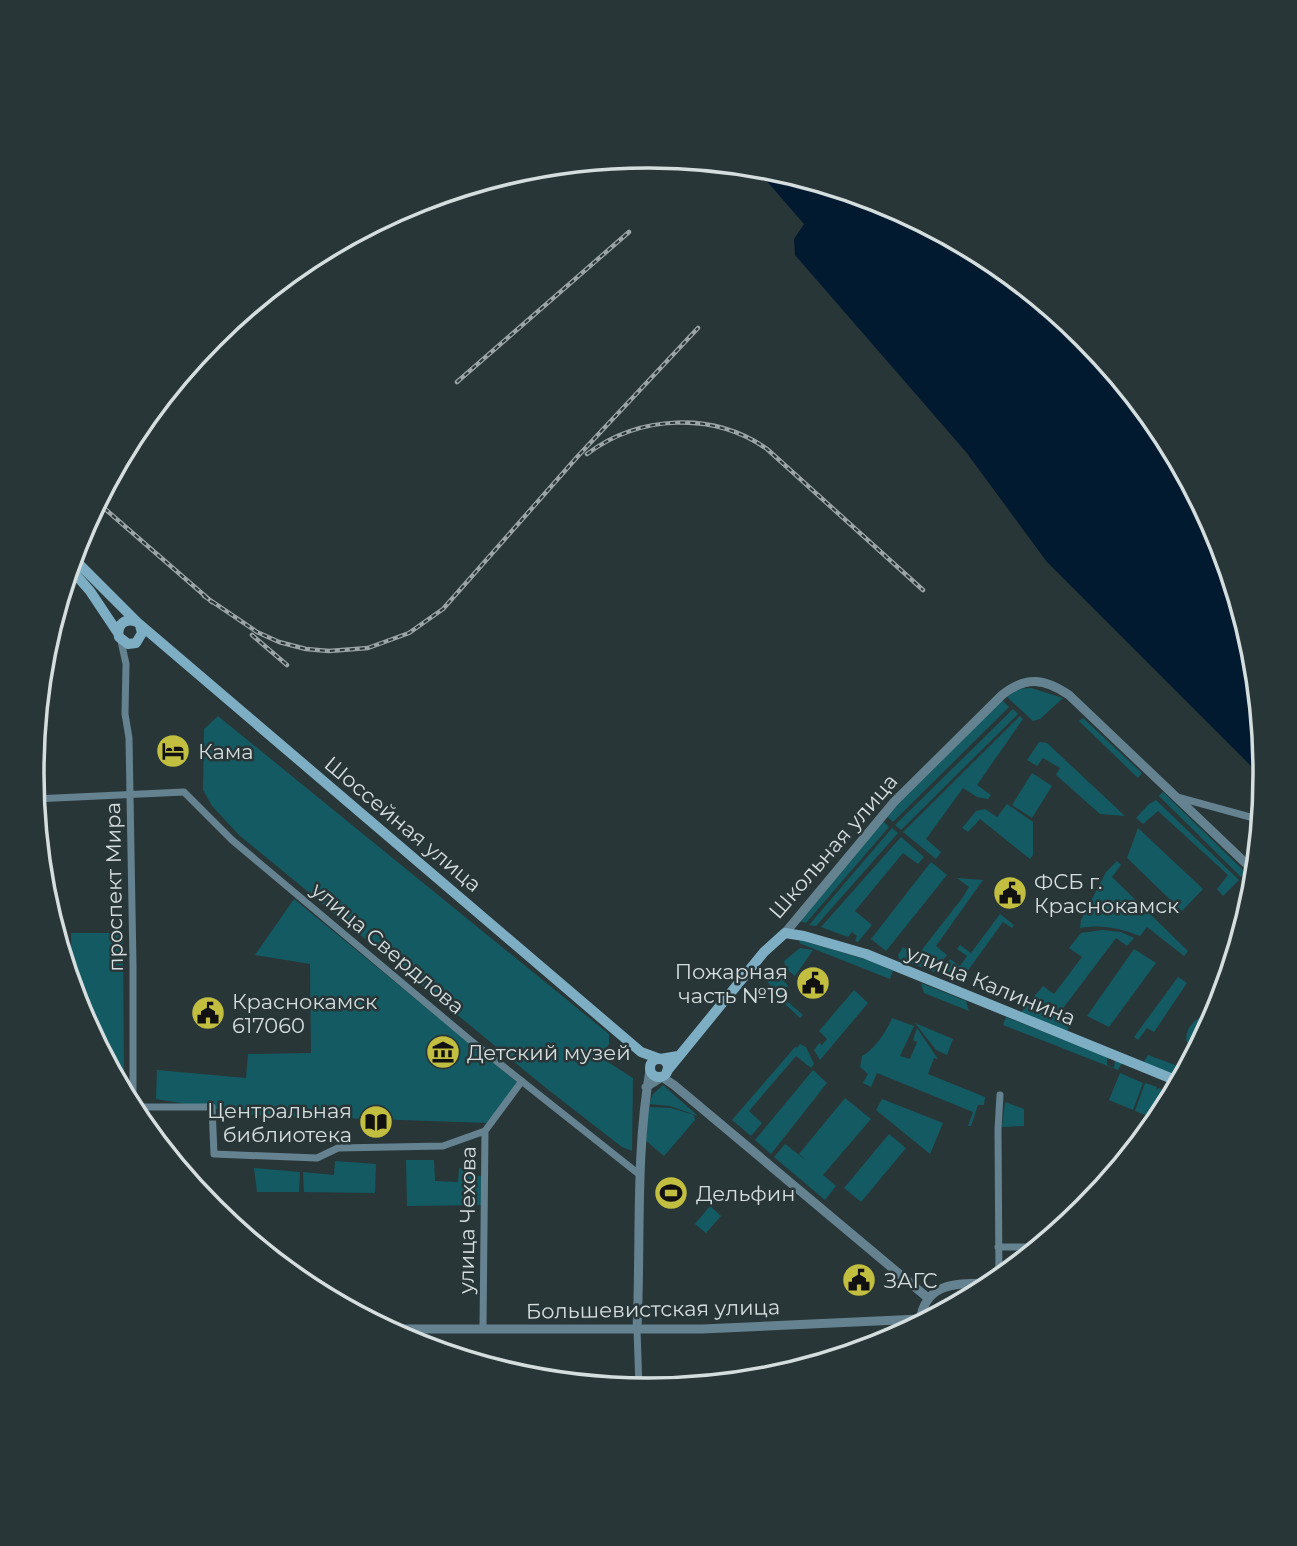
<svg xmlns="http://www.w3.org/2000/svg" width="1297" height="1546" font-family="Montserrat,sans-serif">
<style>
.green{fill:#145a62}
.water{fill:#021a30}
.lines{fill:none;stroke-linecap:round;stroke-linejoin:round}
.minor{stroke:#648290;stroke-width:7}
.tertiary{stroke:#648290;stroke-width:9}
.secondary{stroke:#7daec4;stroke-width:10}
.rail-casing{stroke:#9ba5a7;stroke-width:4.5}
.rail{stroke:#293638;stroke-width:2;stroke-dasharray:5;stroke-linecap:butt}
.labels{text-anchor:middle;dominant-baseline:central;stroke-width:5;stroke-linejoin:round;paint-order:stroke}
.poi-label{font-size:21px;fill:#d5dedf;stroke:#293638;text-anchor:start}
.street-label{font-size:21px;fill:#d5dedf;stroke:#293638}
.rim{fill:none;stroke:#d5dedf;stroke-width:3.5}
</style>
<rect width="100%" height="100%" fill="#293638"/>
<path class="green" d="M 1031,688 L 1063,698 L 1040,719 L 1033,721 L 1007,697 L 1017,689 Z
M 1002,700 L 1009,707 L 893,822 L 886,816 Z
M 1013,709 L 1018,714 L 901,830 L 895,825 Z
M 218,716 L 609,1034 L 609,1044 L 600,1057 L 633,1078 L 632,1151 L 622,1147 L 546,1088 L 239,835 L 212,806 L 203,790 L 204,729 Z
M 1020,716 L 1023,719 L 977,785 L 991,795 L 988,799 L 977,797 L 963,788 L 926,839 L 941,852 L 936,859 L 903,832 Z
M 1083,718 L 1142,773 L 1138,778 L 1079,721 Z
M 1039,742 L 1047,743 L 1125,816 L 1100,814 L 1056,775 L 1060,768 L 1043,758 L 1037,766 L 1027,760 Z
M 1032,773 L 1052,786 L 1032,818 L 1012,805 Z
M 1163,792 L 1245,872 L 1241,877 L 1159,796 Z
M 1156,800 L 1239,880 L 1223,896 L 1217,889 L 1228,875 L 1158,811 L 1143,824 L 1136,818 L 1149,804 Z
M 1007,804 L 1033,822 L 1033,855 L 1030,859 L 980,819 L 968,832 L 962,828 L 976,811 L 985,809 L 997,817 Z
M 881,819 L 889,827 L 806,923 L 797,920 Z
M 892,828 L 898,833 L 816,926 L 809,925 Z
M 1138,828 L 1203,889 L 1182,911 L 1127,858 Z
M 901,837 L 924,857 L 918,864 L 903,853 L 855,911 L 872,925 L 858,942 L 855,941 L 857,936 L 852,932 L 848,937 L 821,927 Z
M 1117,861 L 1121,865 L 1112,877 L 1188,951 L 1184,956 L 1147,927 L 1140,936 C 1119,928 1102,924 1080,928 L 1081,920 L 1106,872 Z
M 931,862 L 947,875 L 886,951 L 871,939 Z
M 957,878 L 983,880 L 936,946 L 947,955 L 934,972 L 899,959 L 898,955 L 903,947 L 917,956 L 963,897 L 969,887 Z
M 294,899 L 518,1083 L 488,1123 L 252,1115 L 156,1099 L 157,1070 L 246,1078 L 248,1054 L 311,1053 L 310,964 L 255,955 Z
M 1000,914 L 1014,925 L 1012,928 L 1003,922 L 961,980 L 939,973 L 950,959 L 960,966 L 967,956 L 957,949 L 960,945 L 971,953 Z
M 1102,930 L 1121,932 L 1134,938 L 1127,946 L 1116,938 L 1061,1011 L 1032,999 L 1043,986 L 1054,994 L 1082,957 L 1069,948 L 1081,933 Z
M 71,933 L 123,933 L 124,1085 L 119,1085 L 78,1009 L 72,987 Z
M 800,940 L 871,961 L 893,971 L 890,979 L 799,943 Z
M 800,948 L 813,950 L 795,976 L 786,969 L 784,961 Z
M 1134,949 L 1156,963 L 1109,1027 L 1087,1016 Z
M 774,973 L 780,976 L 788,986 L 780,995 L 803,1015 L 800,1018 L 770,990 L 772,987 L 767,982 Z
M 1178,977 L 1187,983 L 1154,1032 L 1147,1028 L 1138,1040 L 1134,1037 Z
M 921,983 L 966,1001 L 969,1011 L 924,993 Z
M 854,990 L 868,1003 L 820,1060 L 814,1050 L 819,1043 L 822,1045 L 827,1039 L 819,1031 Z
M 1027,1005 L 1072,1023 L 1066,1032 L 1020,1014 Z
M 1202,1016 L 1214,1018 L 1195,1054 C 1179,1040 1187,1025 1202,1016 Z
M 1006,1017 L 1107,1057 L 1107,1065 L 1114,1068 L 1115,1060 L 1122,1063 L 1118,1070 L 1003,1025 Z
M 892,1018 L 914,1026 L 900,1056 L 910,1059 L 917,1042 L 913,1040 L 917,1028 L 938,1059 L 934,1058 L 928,1074 L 985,1097 L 984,1105 L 978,1105 L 971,1126 L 968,1126 L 973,1112 L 877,1073 L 871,1087 L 863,1083 L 868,1074 L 860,1067 L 862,1056 C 874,1050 887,1031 892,1018 Z
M 915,1023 L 953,1039 L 947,1055 L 936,1050 Z
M 800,1044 L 806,1047 L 814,1064 L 811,1068 L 796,1056 L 749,1111 L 762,1123 L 751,1136 L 732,1120 L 795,1047 L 797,1048 Z
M 1148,1055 L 1186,1069 L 1181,1079 L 1143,1063 Z
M 813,1070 L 827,1083 L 771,1154 L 755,1140 Z
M 1120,1073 L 1143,1083 L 1133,1110 L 1109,1100 Z
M 1145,1083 L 1157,1087 L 1156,1090 L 1159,1088 L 1169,1093 L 1158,1120 L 1135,1111 Z
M 663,1085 L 698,1116 L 670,1106 L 649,1104 L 653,1094 Z
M 845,1098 L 871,1119 L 823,1175 L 836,1186 L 825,1200 L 774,1157 L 785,1144 L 807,1161 L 799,1154 Z
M 882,1099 L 943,1123 L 930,1154 L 876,1110 Z
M 1005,1102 L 1024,1109 L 1024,1126 L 1002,1127 Z
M 647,1107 L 671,1108 L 694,1115 L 695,1120 L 664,1156 L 644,1139 Z
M 889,1134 L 906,1148 L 861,1202 L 844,1188 Z
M 406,1160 L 434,1160 L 435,1181 L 458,1182 L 459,1168 L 464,1169 L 466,1175 L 482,1176 L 482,1205 L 407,1206 Z
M 335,1161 L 376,1164 L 375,1193 L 304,1192 L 303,1172 L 334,1175 Z
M 254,1168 L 300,1172 L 299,1192 L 257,1192 Z
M 710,1206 L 721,1216 L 706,1233 L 695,1224 Z"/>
<path class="water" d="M 744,165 L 769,168 L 885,203 L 992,260 L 1085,337 L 1162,431 L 1219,537 L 1254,653 L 1265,780 L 1047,562 L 966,452 L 795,255 L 794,239 L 804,224 L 764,178 Z"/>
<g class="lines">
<path class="minor" d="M 121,641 L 126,664 L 125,714 L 129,738 L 133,965 L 133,1110
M 1177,797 L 1261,820
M 34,799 L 184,792 L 232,840 L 470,1040 L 640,1175
M 132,1107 L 212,1107 L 214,1154 L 317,1158 L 338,1148 L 443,1146 L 485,1131
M 998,1247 L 1039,1247
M 999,1280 L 998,1129 L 1000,1095
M 483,1328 L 485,1131 L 522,1081
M 637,1329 L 639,1389"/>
<path class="tertiary" d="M 785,933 L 894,802 L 1002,695 C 1026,676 1044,678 1069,695 L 1256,873
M 646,1087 L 662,1077 L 674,1085 L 928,1298
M 920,1322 C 925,1279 961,1284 995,1283
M 385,1329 L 702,1329 L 920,1319
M 637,1329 C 641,1243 635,1155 650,1070"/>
<path class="secondary" d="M 72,557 L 137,622
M 69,567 L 90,591 L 118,633
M 140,625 L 142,633 L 136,643 L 128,644 L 119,637 C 116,625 125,617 137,622 L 641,1052 L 660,1059 L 678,1056
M650 1068a9 9 0 1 1 18 0a9 9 0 1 1-18 0Z
M 667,1071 L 764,952 L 785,933 L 804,936 L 866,954 L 1180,1082"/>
<g class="rail-casing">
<path id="rail" d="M 457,382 L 629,232
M 587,454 C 639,415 713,411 767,449 L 923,590
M 97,502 L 212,602
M 204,596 L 257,632 L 279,642 L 306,649 L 329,651 L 368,648 L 409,633 L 443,609 L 578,456 L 698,328
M 252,635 L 287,665"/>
</g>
<use href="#rail" class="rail"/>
</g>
<defs>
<g id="hotel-disc" transform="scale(1.75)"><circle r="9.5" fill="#c1be40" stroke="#293638"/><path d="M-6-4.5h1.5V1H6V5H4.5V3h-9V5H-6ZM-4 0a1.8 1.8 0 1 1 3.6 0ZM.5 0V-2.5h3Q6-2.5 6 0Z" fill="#111"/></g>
<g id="civic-disc" transform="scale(1.75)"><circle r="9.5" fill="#c1be40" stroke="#293638"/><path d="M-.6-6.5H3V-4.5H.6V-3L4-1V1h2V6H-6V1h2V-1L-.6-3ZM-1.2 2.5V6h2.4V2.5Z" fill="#111"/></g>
<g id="museum-disc" transform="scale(1.75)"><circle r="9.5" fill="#c1be40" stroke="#293638"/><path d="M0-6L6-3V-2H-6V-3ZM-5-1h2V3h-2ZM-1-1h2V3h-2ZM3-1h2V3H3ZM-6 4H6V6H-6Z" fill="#111"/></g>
<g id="library-disc" transform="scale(1.75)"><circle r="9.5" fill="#c1be40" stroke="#293638"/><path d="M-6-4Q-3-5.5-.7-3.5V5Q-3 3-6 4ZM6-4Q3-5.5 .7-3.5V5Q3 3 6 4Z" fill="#111"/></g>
<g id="stadium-disc" transform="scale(1.75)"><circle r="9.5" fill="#c1be40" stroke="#293638"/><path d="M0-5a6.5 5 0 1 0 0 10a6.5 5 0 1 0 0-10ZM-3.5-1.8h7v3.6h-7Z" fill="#111"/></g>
</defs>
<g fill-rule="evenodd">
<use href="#hotel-disc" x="173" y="751"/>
<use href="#civic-disc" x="1010" y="893"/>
<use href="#civic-disc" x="813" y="983"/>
<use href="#civic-disc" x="208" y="1013"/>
<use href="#museum-disc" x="443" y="1052"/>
<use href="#library-disc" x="376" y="1122"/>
<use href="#stadium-disc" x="671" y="1193"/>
<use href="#civic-disc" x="859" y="1280"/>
</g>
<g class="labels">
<g class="poi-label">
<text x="198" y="751">Кама</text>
<text x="1034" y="881">ФСБ г.<tspan x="1034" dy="24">Краснокамск</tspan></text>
<text x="788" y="971" text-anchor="end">Пожарная<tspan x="788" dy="24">часть №19</tspan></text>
<text x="232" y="1001">Краснокамск<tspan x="232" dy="24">617060</tspan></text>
<text x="467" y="1052">Детский музей</text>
<text x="352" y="1110" text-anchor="end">Центральная<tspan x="352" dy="24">библиотека</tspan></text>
<text x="696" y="1193">Дельфин</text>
<text x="884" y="1280">ЗАГС</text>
</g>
<g class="street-label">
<text transform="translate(403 824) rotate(40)">Шоссейная улица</text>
<text transform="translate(833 846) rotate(-49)">Школьная улица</text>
<text transform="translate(114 887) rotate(-91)">проспект Мира</text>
<text transform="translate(388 948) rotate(40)">улица Свердлова</text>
<text transform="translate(991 985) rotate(22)">улица Калинина</text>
<text transform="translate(467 1220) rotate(-89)">улица Чехова</text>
<text transform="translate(653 1309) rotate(-1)">Большевистская улица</text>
</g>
</g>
<path d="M0 0H1297V1546H0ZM648 168H649A604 604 0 0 1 1253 772V774A604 604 0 0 1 649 1378H648A604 604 0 0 1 44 774V772A604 604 0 0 1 648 168Z" fill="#293638" fill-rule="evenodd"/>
<path class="rim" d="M648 168H649A604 604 0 0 1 1253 772V774A604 604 0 0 1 649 1378H648A604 604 0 0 1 44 774V772A604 604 0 0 1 648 168Z"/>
</svg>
